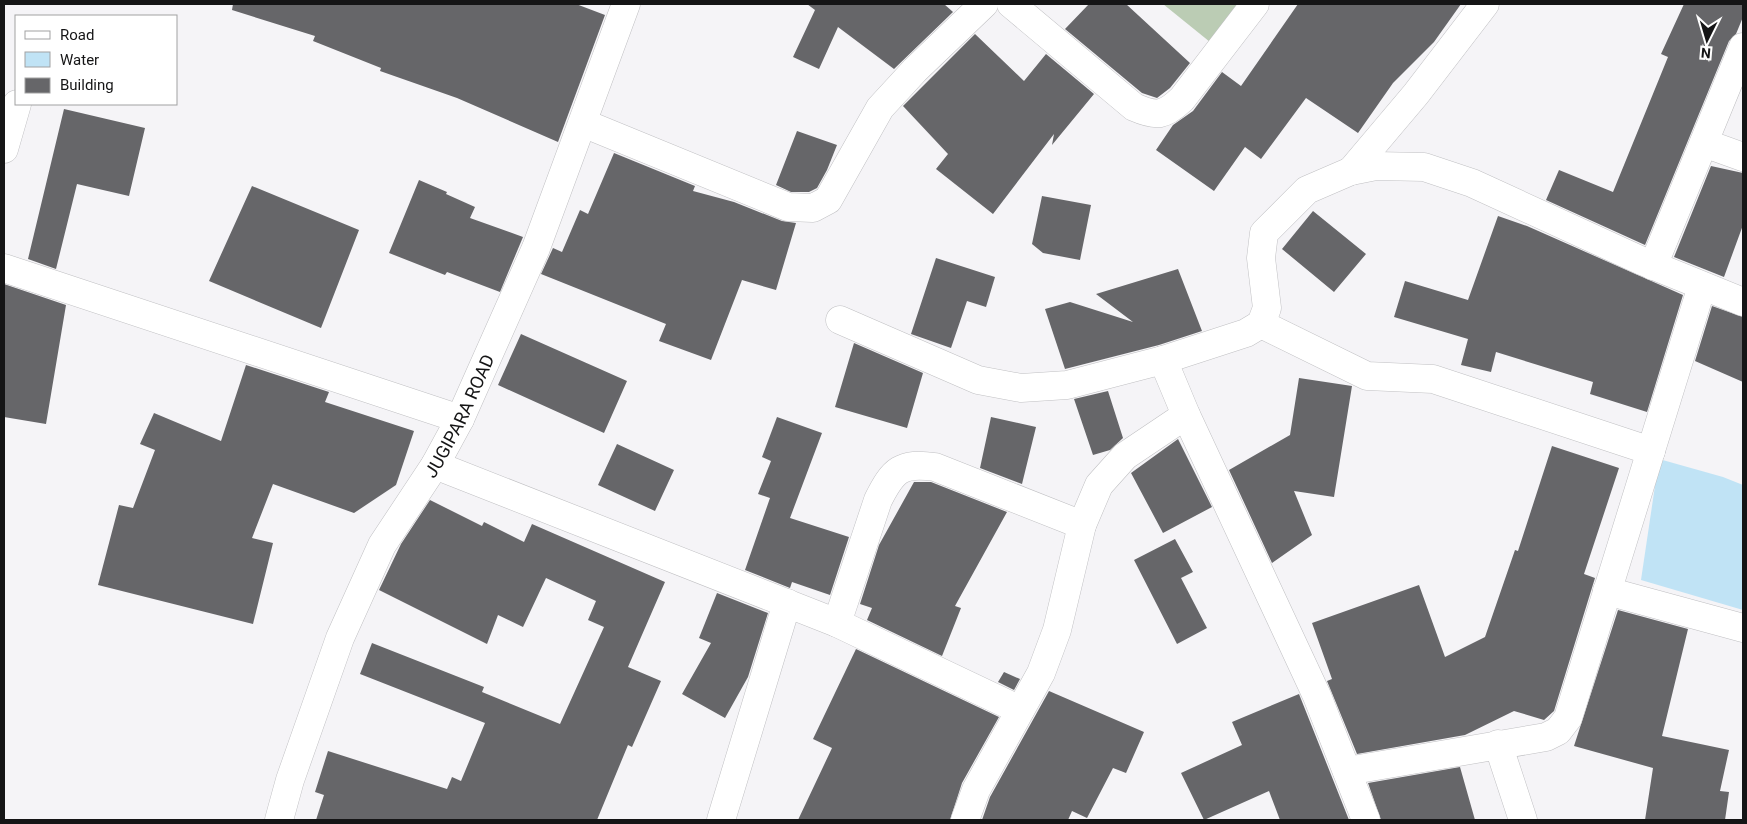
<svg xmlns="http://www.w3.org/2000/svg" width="1747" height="824" font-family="Roboto,sans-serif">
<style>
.green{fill:#bbccb4}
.water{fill:#c0e3f5}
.building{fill:#666669}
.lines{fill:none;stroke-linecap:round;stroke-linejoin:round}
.street-casing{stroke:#c0c0c3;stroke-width:29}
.street{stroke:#fff;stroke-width:28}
.labels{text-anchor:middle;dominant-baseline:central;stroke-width:4;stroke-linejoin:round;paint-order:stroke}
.street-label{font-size:18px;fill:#151516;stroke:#fff}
</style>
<rect width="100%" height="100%" fill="#f5f4f7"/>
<path class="green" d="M 1163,4 L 1237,4 L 1210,42 Z"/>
<path class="water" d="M 1659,459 L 1723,477 L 1743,485 L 1743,610 L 1641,580 Z"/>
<path class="building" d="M 233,4 L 576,4 L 605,15 L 558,142 L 457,98 L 380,71 L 381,68 L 313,41 L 315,36 L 232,10 Z
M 807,4 L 944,4 L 953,12 L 894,69 L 838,27 L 819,69 L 793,57 L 815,10 Z
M 1089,4 L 1126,4 L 1190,63 L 1170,88 L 1157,98 L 1142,93 L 1065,29 Z
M 1298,4 L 1461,4 L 1434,42 L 1393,83 L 1358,133 L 1306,98 L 1261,159 L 1245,147 L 1214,191 L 1156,150 L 1173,125 L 1193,111 L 1222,72 L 1241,86 Z
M 1684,4 L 1743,4 L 1743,17 L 1736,34 L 1729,41 L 1645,245 L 1546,200 L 1559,170 L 1613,192 L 1668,57 L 1661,54 Z
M 975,34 L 1024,81 L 1046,54 L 1094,94 L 1052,145 L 1054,134 L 993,214 L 936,169 L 948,154 L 903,106 Z
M 64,109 L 145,128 L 129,196 L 77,184 L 56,269 L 28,259 Z
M 797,131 L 837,145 L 827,170 L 817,188 L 809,192 L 791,192 L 776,185 Z
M 614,153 L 695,186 L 693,191 L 734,202 L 782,221 L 796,223 L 776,290 L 742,280 L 711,360 L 659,341 L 666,324 L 541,274 L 553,248 L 562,252 L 580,210 L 588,214 Z
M 1711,166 L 1743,173 L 1743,225 L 1724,277 L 1674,257 Z
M 419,180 L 447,192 L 446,194 L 475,207 L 470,218 L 523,237 L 500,292 L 447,272 L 445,275 L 389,253 Z
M 252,186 L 359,230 L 321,328 L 209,281 Z
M 1042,196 L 1091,205 L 1080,260 L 1043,253 L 1032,244 Z
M 1313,211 L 1366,254 L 1334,292 L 1282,249 Z
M 1498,216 L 1527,226 L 1683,295 L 1647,412 L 1590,394 L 1593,382 L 1496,352 L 1491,372 L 1461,365 L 1468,339 L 1394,317 L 1405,281 L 1468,300 Z
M 936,258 L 995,277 L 986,307 L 967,301 L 951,348 L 911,334 Z
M 1178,269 L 1202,331 L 1159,345 L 1065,369 L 1045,309 L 1070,302 L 1133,322 L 1096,294 Z
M 4,284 L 66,305 L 46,424 L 4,417 Z
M 1712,306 L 1743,317 L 1743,382 L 1695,361 Z
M 521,334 L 627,381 L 604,433 L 498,385 Z
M 854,343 L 923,373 L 907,428 L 835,407 Z
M 246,365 L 329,392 L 325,402 L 414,431 L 396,485 L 354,513 L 273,484 L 252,538 L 273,543 L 253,624 L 98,585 L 119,505 L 133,508 L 155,450 L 140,444 L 154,413 L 221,441 Z
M 1299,378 L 1352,386 L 1334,497 L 1294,491 L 1312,535 L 1272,563 L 1229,470 L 1290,435 Z
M 1108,391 L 1123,438 L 1110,450 L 1093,455 L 1074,399 Z
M 777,417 L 822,433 L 790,518 L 849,537 L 830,595 L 792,582 L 790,588 L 745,570 L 770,498 L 758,494 L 771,461 L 762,457 Z
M 991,417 L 1036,427 L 1022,484 L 980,468 Z
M 1178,439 L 1212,507 L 1163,533 L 1131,473 Z
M 617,444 L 674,470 L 655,511 L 598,485 Z
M 1552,446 L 1619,468 L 1584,574 L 1595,578 L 1554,711 L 1544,720 L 1514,711 L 1465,735 L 1357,754 L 1327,681 L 1332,679 L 1312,623 L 1419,585 L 1445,657 L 1485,637 L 1515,550 L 1518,551 Z
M 914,482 L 931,482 L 1007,512 L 955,606 L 961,608 L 942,656 L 867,620 L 872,608 L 860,604 L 879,545 Z
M 430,500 L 482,526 L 484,522 L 524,542 L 532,524 L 665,582 L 628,667 L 661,681 L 632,747 L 628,745 L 597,820 L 316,820 L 324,795 L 315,792 L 328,751 L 447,789 L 452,777 L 461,781 L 485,723 L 360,674 L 372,643 L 484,687 L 482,692 L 560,724 L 604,627 L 588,620 L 596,601 L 546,578 L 523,627 L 498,615 L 487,644 L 379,590 L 401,544 Z
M 1175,539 L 1193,572 L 1181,578 L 1207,628 L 1177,644 L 1134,560 Z
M 717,593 L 768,613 L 748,677 L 725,718 L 682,694 L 711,643 L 699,638 Z
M 1618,610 L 1688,629 L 1662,736 L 1729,750 L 1720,791 L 1729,792 L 1725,820 L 1645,820 L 1653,768 L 1574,746 Z
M 856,649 L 999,717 L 962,783 L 950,820 L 798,820 L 832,748 L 813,739 Z
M 1004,672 L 1020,679 L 1014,690 L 998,682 Z
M 1049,691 L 1144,732 L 1126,773 L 1113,768 L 1087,818 L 1072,811 L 1068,820 L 982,820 L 990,797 Z
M 1299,694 L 1349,820 L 1280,820 L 1269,791 L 1204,820 L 1181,773 L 1242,745 L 1232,722 Z
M 1460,767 L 1475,820 L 1381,820 L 1368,783 Z"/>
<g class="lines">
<g class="street-casing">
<g id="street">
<path d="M 1011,4 L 1134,107 C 1157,117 1164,116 1182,99 L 1255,4"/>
<path d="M 583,123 L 788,207 L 813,208 L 828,200 L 880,108 L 915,70 L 984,4"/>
<path d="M 1704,143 L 1743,157"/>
<path d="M 4,149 L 17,104"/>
<path d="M 1351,171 L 1416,94 L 1485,4"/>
<path d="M 1653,266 L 1743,47"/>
<path d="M 4,268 L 460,419"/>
<path d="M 840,320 L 978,380 L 1021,388 L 1067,385 L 1163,360 L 1246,333 L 1261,324 L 1267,308 L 1261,258 L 1264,233 L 1307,190 L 1351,171 L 1376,166 L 1424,167 L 1472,183 L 1642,261 L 1743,302"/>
<path d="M 1261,324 L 1367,376 L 1433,379 L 1651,451"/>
<path d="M 1163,360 L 1186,415 L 1317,696 L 1366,820"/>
<path d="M 435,465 L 837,623 L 1020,710"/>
<path d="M 1607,591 L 1743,628"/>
<path d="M 837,623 L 878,500 C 893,470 901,462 935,467 L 1082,525"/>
<path d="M 1498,744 L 1523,820"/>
<path d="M 1347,771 L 1546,737 L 1558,731 L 1568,718 L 1702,286"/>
<path id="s1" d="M 279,820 L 290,780 L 340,638 L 382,545 L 435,465 L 460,419 L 536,248 L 626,4"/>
<path d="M 721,820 L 787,603"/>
<path d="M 965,820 L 976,790 L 1041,673 L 1057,630 L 1082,525 L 1099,485 L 1125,456 L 1186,415"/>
</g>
</g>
<use href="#street" class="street"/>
</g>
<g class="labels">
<g class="street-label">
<text stroke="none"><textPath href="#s1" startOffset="445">JUGIPARA ROAD</textPath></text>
</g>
</g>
<rect width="1747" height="824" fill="none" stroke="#151516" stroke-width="10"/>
<rect x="15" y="15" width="162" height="90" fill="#ffffff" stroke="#a1a1a2"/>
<rect x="25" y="31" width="25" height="8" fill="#ffffff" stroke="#a1a1a2"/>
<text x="60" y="40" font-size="15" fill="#151516">Road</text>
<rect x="25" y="52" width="25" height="15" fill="#c0e3f5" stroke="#a1a1a2"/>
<text x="60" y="65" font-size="15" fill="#151516">Water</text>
<rect x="25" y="78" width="25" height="15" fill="#666669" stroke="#a1a1a2"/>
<text x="60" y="90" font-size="15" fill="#151516">Building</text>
<g transform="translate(1707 40) rotate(185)" stroke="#ffffff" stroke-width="4" paint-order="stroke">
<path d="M0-4L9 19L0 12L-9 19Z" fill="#151516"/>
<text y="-8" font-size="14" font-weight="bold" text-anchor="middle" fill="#151516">N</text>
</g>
</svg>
